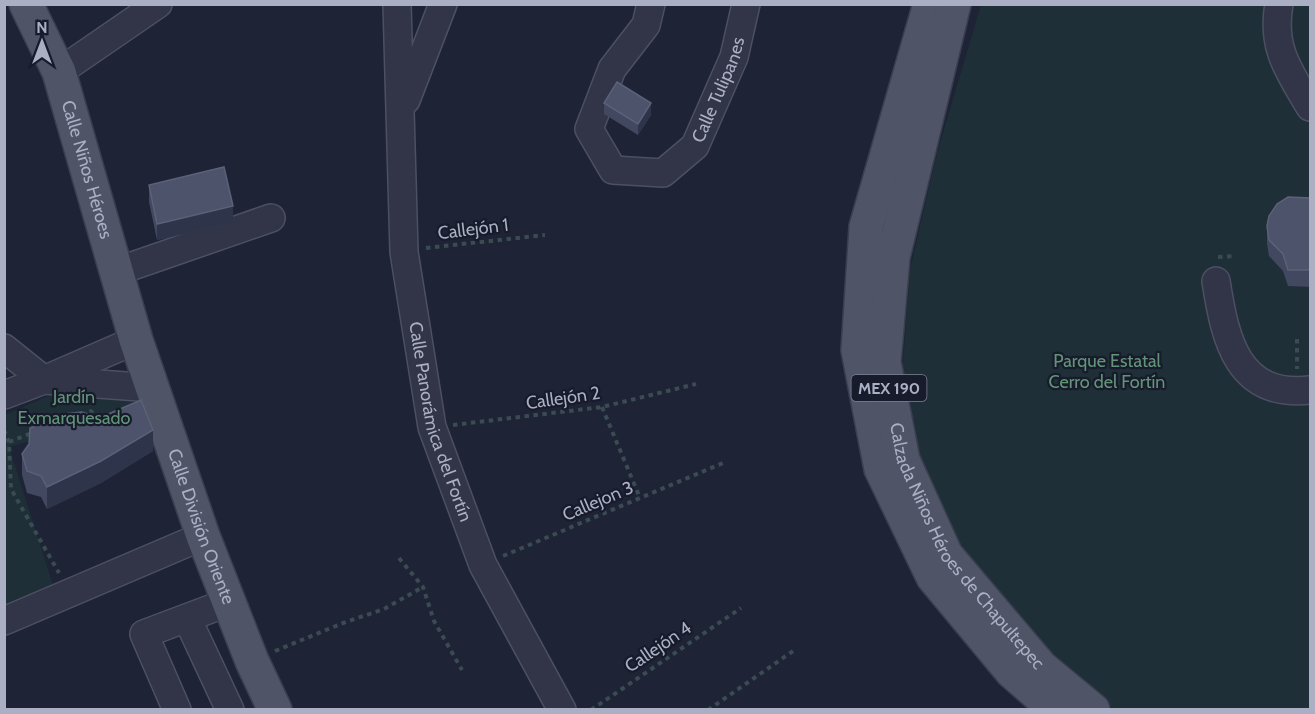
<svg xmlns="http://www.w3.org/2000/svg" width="1315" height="714" font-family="Cabin,sans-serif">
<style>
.green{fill:#1f2f37}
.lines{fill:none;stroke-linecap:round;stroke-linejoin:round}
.minor-casing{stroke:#4c5062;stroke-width:30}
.major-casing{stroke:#3a3f50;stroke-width:36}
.path{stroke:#3a4b52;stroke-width:4;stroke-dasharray:4.5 4.5;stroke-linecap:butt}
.minor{stroke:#313547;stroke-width:27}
.major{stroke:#4f5467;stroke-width:33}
.wall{fill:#41485f}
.shaded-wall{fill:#2e344a}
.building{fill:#4c536a;stroke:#5b6178;stroke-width:1.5}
.labels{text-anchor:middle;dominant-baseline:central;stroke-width:4.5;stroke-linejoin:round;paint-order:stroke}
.shield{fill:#171b2b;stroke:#7e8396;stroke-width:1.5}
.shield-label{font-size:16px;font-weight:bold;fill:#aaafc4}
.street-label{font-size:18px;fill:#aaafc4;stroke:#171b2b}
.park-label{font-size:18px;fill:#629578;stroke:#171b2b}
</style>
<rect width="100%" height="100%" fill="#1e2336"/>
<path class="green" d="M 981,5 L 1310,5 L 1310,709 L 1115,710 L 1057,661 L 979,570 L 955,537 L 924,475 L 901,389 L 910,270 L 937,153 Z
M 71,386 L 130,396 L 137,412 L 9,447 L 53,585 L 5,605 L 5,415 Z"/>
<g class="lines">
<g class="minor-casing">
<g id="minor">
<path id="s1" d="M 397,4 L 404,252 L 432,427 L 483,565 L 562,710"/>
<path id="s2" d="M 651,4 L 646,25 L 612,69 L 589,129 L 613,170 L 663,173 L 695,146 L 734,57 L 746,4"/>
<path d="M 1279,4 C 1271,48 1289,71 1310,107"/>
<path d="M 59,72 L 158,4"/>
<path d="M 406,100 L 443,4"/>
<path d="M 118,271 L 271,218"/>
<path d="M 1216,281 C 1225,339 1237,398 1310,390"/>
<path d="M 4,348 L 44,380 L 136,340"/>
<path d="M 4,395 L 44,380 L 153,388"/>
<path d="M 187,618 L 230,710"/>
<path d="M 4,621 L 203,536"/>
<path d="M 177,710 L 144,634 L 229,602"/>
</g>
</g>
<g class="major-casing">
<g id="major">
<path id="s3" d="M 26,4 L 59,72 L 136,340 L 203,536 L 252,661 L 275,710"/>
<path d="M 930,4 L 866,227 L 858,350 L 881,469 L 933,577 L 1012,672 L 1056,710"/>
<path id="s4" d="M 954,4 L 893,257 L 884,362 L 903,460 L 946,555 L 1041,667 L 1093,710"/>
</g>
</g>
<path class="path" d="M 426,248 L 545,235
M 1218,257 L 1235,256
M 1297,339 L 1297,369
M 602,407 L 640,498
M 81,415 L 91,411 L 98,420
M 453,425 L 602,407 L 696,384
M 4,430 L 9,442 L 11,489 L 59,573
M 9,442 L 32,433
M 503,556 L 723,463
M 399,558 L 423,587 L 434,621 L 462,670
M 275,651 L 343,623 L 384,609 L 423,587
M 591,710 L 741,608
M 708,710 L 796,649"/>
<use href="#minor" class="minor"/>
<use href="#major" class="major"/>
</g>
<path class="wall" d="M 604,103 L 651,115 L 638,135 L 604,114 Z
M 149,185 L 233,223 L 157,240 L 149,202 Z
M 1311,198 L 1311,287 L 1288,286 L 1283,271 L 1269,256 L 1267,243 L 1267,226 Z
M 153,451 L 101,483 L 47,509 L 41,497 L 27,493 L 22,475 L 22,454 Z"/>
<path class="shaded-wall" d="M 651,103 L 651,115 L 638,135 L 638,124 Z
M 233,206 L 233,223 L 157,240 L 157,224 Z
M 153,430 L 153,451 L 101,483 L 47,509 L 47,487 Z"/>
<path class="building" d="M 617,82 L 651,103 L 638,124 L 604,103 Z
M 224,167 L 233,206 L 157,224 L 149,185 Z
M 1288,197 L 1311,198 L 1311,270 L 1288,270 L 1283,254 L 1269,240 L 1267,226 L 1269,216 L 1277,204 Z
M 141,400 L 153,430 L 101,461 L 47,487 L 41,476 L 27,471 L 22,454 L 29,444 L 30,428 L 63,414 L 82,412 L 99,418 Z"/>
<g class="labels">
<rect class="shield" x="851.5" y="375" width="75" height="26" rx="4.5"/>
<g class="shield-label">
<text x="889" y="388">MEX 190</text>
</g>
<g class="street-label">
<text stroke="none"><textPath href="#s2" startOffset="342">Calle Tulipanes</textPath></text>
<text stroke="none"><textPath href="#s3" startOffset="177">Calle Niños Héroes</textPath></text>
<text transform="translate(473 229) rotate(-7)">Callejón 1</text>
<text transform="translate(563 398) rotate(-8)">Callejón 2</text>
<text stroke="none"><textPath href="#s1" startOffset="422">Calle Panorámica del Fortín</textPath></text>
<text transform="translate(598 501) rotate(-23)">Callejon 3</text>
<text stroke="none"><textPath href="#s3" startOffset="552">Calle División Oriente</textPath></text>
<text stroke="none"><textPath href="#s4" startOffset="572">Calzada Niños Héroes de Chapultepec</textPath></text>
<text transform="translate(658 647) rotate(-34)">Callejón 4</text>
</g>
<g class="park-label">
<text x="1107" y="361">Parque Estatal<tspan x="1107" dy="21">Cerro del Fortín</tspan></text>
<text x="74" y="397">Jardín<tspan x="74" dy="21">Exmarquesado</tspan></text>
</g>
</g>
<rect width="1315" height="714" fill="none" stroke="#aaafc4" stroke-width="12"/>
<g transform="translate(42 42)" stroke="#171b2b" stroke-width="4.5" paint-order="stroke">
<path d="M0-4.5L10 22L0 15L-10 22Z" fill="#aaafc4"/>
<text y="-9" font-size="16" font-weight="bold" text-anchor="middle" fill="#aaafc4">N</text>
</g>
</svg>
